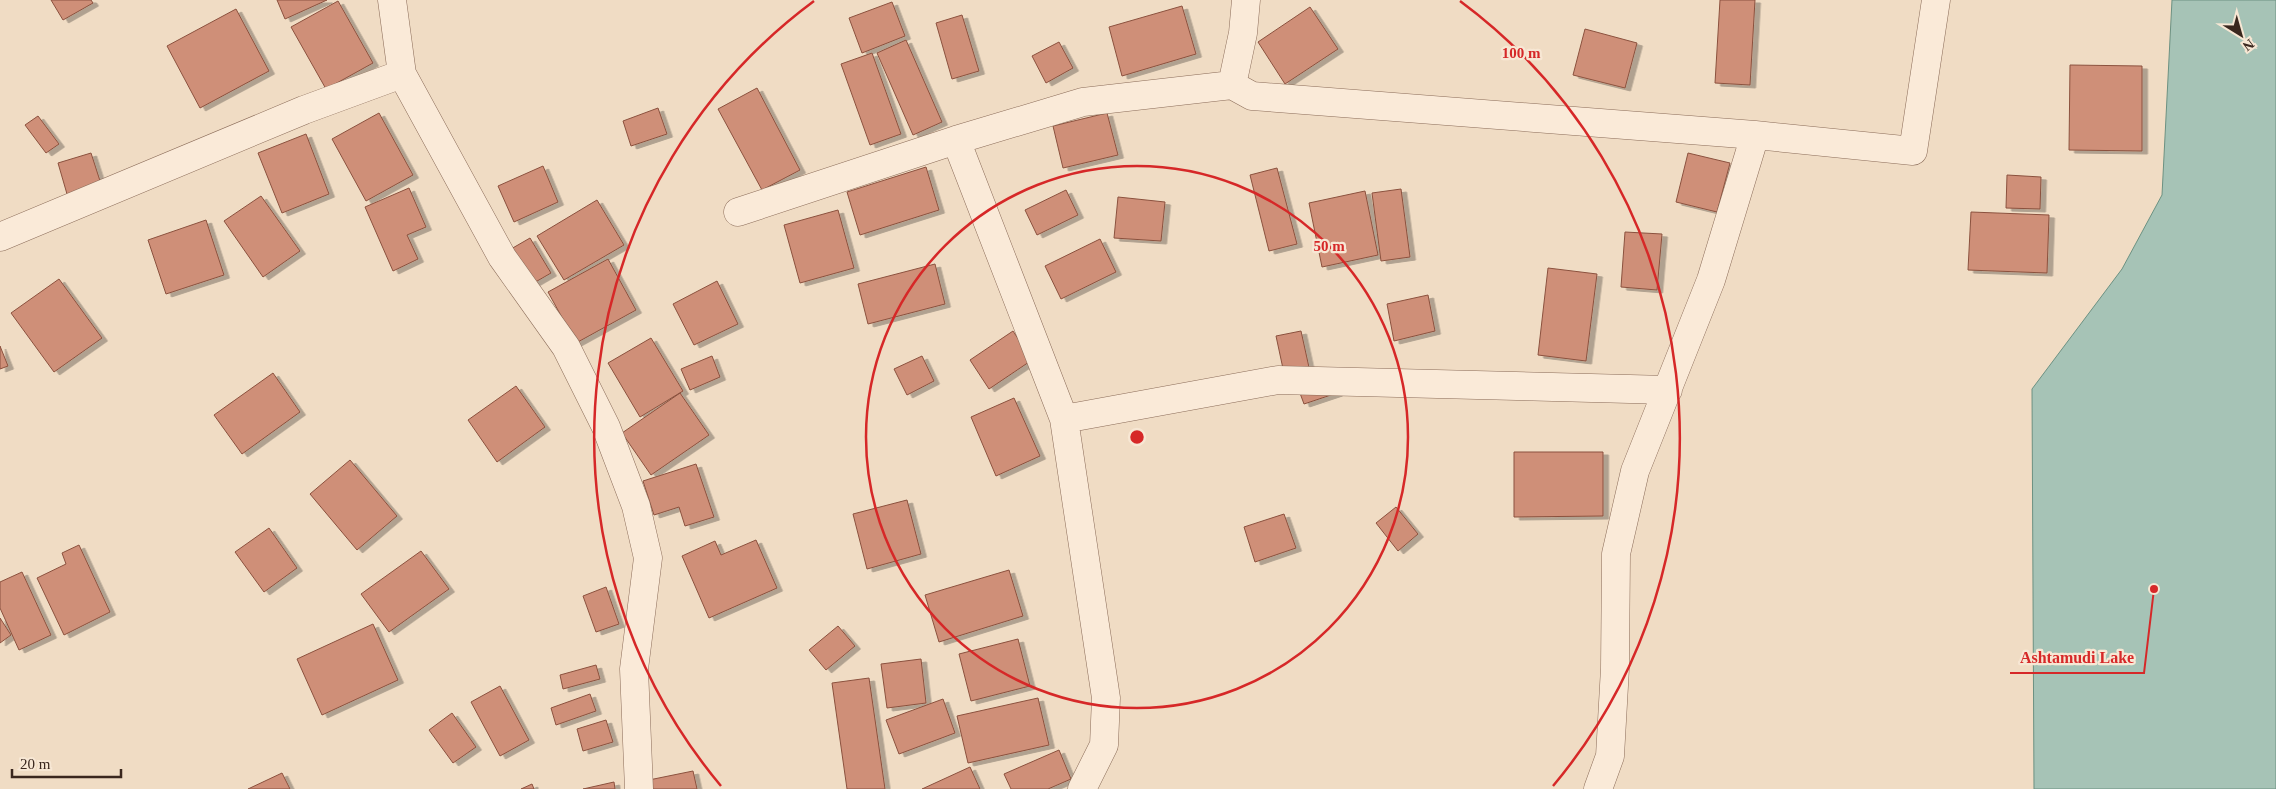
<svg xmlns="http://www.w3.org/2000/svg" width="2276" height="789" font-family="Georgia,serif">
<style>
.water{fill:#a6c3b6;stroke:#6c9182}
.building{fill:#cf8f78;stroke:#8b513e;filter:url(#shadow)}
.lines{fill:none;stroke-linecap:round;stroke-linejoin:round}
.minor-casing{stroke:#8b6c59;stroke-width:29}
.minor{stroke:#faead8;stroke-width:28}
.ring{fill:none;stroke:#d62828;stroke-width:2.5}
.centre{fill:#d62828;stroke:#f7e7d4;stroke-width:2.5}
.ring-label{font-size:15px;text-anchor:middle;font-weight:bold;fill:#d62828;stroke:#f7e7d4;stroke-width:4.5;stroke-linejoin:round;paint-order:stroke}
.leader{fill:none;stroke:#d62828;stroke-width:2}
.callout-dot{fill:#d62828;stroke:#f7e7d4;stroke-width:2}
.callout-label{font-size:16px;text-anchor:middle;font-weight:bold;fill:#d62828;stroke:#f7e7d4;stroke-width:4.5;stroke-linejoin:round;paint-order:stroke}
</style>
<defs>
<filter id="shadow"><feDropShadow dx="5.5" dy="3" stdDeviation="0" flood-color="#0004"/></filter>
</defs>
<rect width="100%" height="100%" fill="#f0dcc4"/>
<path class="water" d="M 2172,0 L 2276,0 L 2276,789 L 2034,789 L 2032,389 L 2122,269 L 2162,195 Z"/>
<path class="building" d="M 51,0 L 91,0 L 93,3 L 63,20 Z
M 277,0 L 327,0 L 285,19 Z
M 1720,0 L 1755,0 L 1750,85 L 1715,83 Z
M 338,1 L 373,63 L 326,89 L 291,27 Z
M 892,2 L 905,36 L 862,53 L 849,18 Z
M 1182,6 L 1196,54 L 1122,76 L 1109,27 Z
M 1310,7 L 1338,49 L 1285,84 L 1258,42 Z
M 236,9 L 269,71 L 200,108 L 167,46 Z
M 962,15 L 979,71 L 952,79 L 936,23 Z
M 1585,29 L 1637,43 L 1625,88 L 1573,75 Z
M 906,40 L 942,122 L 913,135 L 877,53 Z
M 1059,42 L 1073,68 L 1046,83 L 1032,56 Z
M 872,53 L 901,134 L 870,145 L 841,64 Z
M 2070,65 L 2142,66 L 2142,151 L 2069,150 Z
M 757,88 L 800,170 L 762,190 L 718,109 Z
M 658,108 L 667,134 L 631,146 L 623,121 Z
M 379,113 L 413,175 L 366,201 L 332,139 Z
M 1107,113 L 1118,155 L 1063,168 L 1053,126 Z
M 38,116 L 59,144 L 46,153 L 25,125 Z
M 306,134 L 329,194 L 282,213 L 258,153 Z
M 91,153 L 101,184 L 67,194 L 58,163 Z
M 1688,153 L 1730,163 L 1717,212 L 1676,202 Z
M 543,166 L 558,202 L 514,222 L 498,186 Z
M 926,167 L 939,210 L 860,235 L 847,192 Z
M 1277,168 L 1297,244 L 1269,251 L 1250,175 Z
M 2007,175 L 2041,177 L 2040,209 L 2006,208 Z
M 409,188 L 426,227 L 407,235 L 418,259 L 393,271 L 365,207 Z
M 1401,189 L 1410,257 L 1381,261 L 1372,193 Z
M 1066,190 L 1078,215 L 1037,235 L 1025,210 Z
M 1365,191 L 1378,255 L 1322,267 L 1309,203 Z
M 261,196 L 300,251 L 263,277 L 224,221 Z
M 1118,197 L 1165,202 L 1161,241 L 1114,238 Z
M 597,200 L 624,245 L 564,280 L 537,236 Z
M 838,210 L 854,268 L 800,283 L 784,225 Z
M 1971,212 L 2049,215 L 2047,273 L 1968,270 Z
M 206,220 L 224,275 L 166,294 L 148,240 Z
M 1625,232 L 1662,234 L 1657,290 L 1621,287 Z
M 530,238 L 551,273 L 532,284 L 511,249 Z
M 1100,239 L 1116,272 L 1061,299 L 1045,266 Z
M 608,259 L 636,310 L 576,343 L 548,292 Z
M 935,264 L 945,304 L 868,324 L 858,284 Z
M 1548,268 L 1597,274 L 1586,361 L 1538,355 Z
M 59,279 L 102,338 L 54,372 L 11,313 Z
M 717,281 L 738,324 L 694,345 L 673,304 Z
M 1428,295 L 1435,331 L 1394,341 L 1387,304 Z
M 1013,331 L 1032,360 L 989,389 L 970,360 Z
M 1301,331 L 1310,372 L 1285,378 L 1276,336 Z
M 651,338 L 683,391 L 640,417 L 608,363 Z
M 0,346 L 8,366 L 0,369 Z
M 712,356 L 720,377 L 690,390 L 681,369 Z
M 922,356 L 934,381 L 907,395 L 894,369 Z
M 273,373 L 300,412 L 242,454 L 214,415 Z
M 1297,385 L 1337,393 L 1304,404 Z
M 516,386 L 545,427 L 497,462 L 468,420 Z
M 680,393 L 709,435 L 651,475 L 622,433 Z
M 1014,398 L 1040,456 L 996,476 L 971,417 Z
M 1514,452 L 1603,452 L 1603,516 L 1514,517 Z
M 350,460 L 397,516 L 357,550 L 310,494 Z
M 696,464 L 714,517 L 685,526 L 679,507 L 654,515 L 643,481 Z
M 907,500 L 921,554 L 867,569 L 853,514 Z
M 1396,507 L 1418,534 L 1398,551 L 1376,523 Z
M 1284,514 L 1296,548 L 1255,562 L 1244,527 Z
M 269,528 L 297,568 L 264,592 L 235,552 Z
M 756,540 L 777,588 L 709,618 L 682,556 L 715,541 L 721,555 Z
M 79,545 L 110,612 L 64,635 L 37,578 L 66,564 L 62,553 Z
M 421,551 L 449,589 L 389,632 L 361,594 Z
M 1009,570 L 1023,616 L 939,642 L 925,595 Z
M 22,572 L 51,635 L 19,650 L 0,608 L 0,582 Z
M 606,587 L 619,624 L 596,632 L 583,596 Z
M 0,618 L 11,635 L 0,643 Z
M 373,624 L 398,680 L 322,715 L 297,659 Z
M 838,626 L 855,646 L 826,670 L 809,650 Z
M 1018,639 L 1030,686 L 971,701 L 959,654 Z
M 921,659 L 926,703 L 887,708 L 881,664 Z
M 596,665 L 600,679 L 563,689 L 560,675 Z
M 869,678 L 885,789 L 847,789 L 832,683 Z
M 500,686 L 529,740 L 500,756 L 471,702 Z
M 590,694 L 596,711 L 556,725 L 551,708 Z
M 1038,698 L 1049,745 L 968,763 L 957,716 Z
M 943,699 L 955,733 L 899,754 L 886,720 Z
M 452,713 L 476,747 L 453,763 L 429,730 Z
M 606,720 L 613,742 L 583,751 L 577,729 Z
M 1059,750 L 1071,779 L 1048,789 L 1011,789 L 1004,774 Z
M 970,767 L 980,789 L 922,789 Z
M 693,771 L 697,789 L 645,789 L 644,781 Z
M 282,773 L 290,789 L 248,789 Z
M 614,782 L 615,789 L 583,789 Z
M 532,784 L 534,789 L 521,789 Z"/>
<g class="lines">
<g class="minor-casing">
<path id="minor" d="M 392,0 L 402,74 L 502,257 L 566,347 L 606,427 L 636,506 L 648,558 L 634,669 L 639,789
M 1246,0 L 1243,33 L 1232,85 L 1252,96 L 1755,135 L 1913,151 L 1936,0
M 956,140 L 1064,419 L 1106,698 L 1104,745 L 1082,789
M 738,212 L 956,140 L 1083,102 L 1232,85
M 0,237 L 304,110 L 402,74
M 1064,419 L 1278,380 L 1668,390
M 1598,789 L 1610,756 L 1615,668 L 1616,554 L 1635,471 L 1711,280 L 1755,135"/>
</g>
<use href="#minor" class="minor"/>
</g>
<g class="ring">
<circle cx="1137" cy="437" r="271"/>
<path d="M721 786A543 543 0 0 1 814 1M1460 1A543 543 0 0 1 1553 786"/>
</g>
<circle cx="1137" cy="437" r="8" class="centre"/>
<g class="ring-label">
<text x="1521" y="58">100 m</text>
<text x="1329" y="251">50 m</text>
</g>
<path class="leader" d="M2154 589L2144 673H2010"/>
<circle class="callout-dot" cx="2154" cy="589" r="5"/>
<g class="callout-label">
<text x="2077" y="663">Ashtamudi Lake</text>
</g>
<g transform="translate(2241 35) rotate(143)" stroke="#f7e7d4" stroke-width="4" paint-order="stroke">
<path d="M0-4L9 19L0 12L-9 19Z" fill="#3a271e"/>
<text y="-8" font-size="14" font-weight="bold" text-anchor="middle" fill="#3a271e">N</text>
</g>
<path d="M12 769v8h109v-8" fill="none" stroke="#3a271e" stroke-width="2.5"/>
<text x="20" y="769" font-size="15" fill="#3a271e" stroke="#f7e7d4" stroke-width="4" paint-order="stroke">20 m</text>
</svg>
